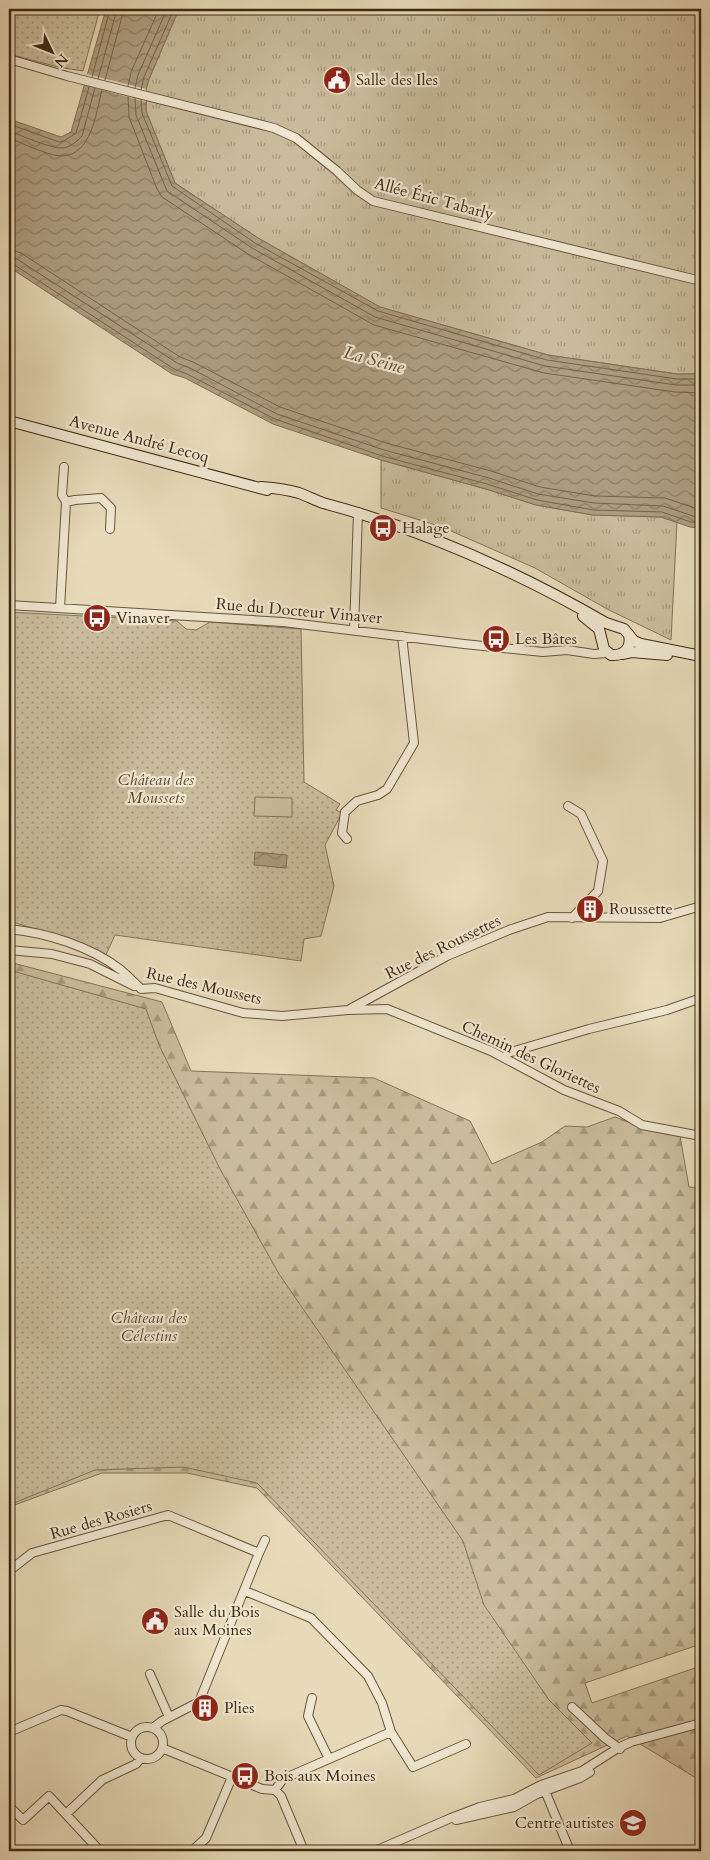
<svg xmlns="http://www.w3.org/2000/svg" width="710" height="1860" font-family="Cardo,serif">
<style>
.grass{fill:url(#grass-tufts);stroke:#847257}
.forest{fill:url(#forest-firs);stroke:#847257}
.park{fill:url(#park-dots);stroke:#847257}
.pitch{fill:#c9bc9c;stroke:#847257}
.water{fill:url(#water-waves);stroke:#816e54}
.pier{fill:#e6dab8}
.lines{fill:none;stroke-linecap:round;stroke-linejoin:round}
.shore{stroke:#766249;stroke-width:1}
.minor-casing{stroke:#68543c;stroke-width:10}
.secondary-casing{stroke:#3e2812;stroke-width:12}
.minor{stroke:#efe7d1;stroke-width:8}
.secondary{stroke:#efe7d1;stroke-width:10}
.labels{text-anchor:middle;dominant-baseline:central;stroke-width:4.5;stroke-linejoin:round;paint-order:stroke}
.poi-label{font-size:16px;fill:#3e2812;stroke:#efe7d1;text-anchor:start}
.street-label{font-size:16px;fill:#3e2812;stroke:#efe7d1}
.park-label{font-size:16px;font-style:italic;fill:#5a462e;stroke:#efe7d1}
.water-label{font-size:18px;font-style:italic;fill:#5f4b33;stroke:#efe7d1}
</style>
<defs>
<pattern id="grass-tufts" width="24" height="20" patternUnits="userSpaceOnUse" patternTransform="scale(1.25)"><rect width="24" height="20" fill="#c9bc9c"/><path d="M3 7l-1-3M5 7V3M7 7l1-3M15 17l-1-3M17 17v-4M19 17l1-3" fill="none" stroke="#a5997e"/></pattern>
<pattern id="forest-firs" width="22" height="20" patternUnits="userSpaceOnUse" patternTransform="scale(1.25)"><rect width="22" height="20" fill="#c9bc9c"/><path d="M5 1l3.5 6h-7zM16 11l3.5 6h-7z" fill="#a5997e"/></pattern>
<pattern id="park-dots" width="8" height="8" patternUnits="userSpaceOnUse" patternTransform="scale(1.25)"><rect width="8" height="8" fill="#c9bc9c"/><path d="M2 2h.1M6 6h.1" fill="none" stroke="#a5997e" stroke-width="1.8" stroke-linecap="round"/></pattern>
<pattern id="water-waves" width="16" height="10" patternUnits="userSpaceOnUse" patternTransform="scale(1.25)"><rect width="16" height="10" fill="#ad9d80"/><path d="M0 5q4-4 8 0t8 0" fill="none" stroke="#8e8067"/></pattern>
</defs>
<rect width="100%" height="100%" fill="#e6dab8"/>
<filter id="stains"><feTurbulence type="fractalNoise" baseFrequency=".004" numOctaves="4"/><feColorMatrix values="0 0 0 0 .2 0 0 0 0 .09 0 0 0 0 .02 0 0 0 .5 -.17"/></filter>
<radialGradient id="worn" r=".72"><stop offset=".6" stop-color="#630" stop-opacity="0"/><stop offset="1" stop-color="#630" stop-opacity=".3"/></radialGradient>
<path class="grass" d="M 179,9 L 701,9 L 701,374 L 677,374 L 548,355 L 380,307 L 258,238 L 175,183 L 146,111 L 146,89 L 149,79 Z
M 381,460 L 486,489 L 536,505 L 593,515 L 661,517 L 677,522 L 671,640 L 607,609 L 535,568 L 442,527 L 381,508 Z"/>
<path class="forest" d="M 9,962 L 162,1002 L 191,1071 L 374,1078 L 470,1121 L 492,1164 L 542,1142 L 565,1126 L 587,1127 L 615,1117 L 644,1128 L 680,1136 L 689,1187 L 701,1188 L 701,1644 L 585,1683 L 592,1703 L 701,1666 L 701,1781 L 627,1736 L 536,1778 L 257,1488 L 187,1473 L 102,1473 L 9,1507 Z"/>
<path class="park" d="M 9,9 L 100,9 L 83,71 L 58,67 L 9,54 Z
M 9,612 L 177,621 L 186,629 L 196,630 L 210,622 L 301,629 L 304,782 L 340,804 L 336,810 L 342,813 L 325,845 L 334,886 L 321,936 L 304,939 L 301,961 L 115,935 L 105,957 L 65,938 L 9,921 Z
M 9,970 L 146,1009 L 159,1045 L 220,1169 L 279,1274 L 463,1541 L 484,1605 L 549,1700 L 592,1743 L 539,1775 L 257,1483 L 183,1467 L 95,1470 L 9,1505 Z"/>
<path class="pitch" d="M 255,797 L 292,798 L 292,817 L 254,816 Z"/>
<path class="water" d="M 106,9 L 179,9 L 149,79 L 146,89 L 146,111 L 175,183 L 258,238 L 380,307 L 548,355 L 677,374 L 701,374 L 701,528 L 690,527 L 661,517 L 593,515 L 536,505 L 486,489 L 381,460 L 273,424 L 185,378 L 172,374 L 9,267 L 9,119 L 61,137 L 71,132 Z
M 255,852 L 287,855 L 286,868 L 254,865 Z"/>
<path class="pier" d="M 87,74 L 146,89 L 146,102 L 84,85 Z"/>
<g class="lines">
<path class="shore" d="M 92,77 L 110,9
M 98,79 L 117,9
M 105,80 L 124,9
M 128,86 L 131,72 L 159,9
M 135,88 L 138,75 L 167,9
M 141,90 L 144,77 L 174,9
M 128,96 L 129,117 L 157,189 L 162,197 L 248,254 L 374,325 L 544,373 L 675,392 L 701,393
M 135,98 L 136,115 L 167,191 L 252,248 L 375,317 L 545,366 L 676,385 L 701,385
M 141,100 L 142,113 L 172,186 L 255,243 L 378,311 L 547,360 L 677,379 L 701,379
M 9,124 L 59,142 L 64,141 L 76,133 L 89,87
M 9,131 C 20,135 52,149 62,148 C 69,148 78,141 82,136 L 95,88
M 9,138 C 22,143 47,155 60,156 C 92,157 96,112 102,90
M 9,249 L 21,253 L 180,357 L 193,362 L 280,407 L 386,443 L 491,471 L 540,487 L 595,496 L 665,498 L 701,510
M 9,257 L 17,259 L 177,363 L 190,368 L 277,414 L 384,450 L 489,478 L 538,494 L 594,503 L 663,506 L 693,516 L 701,517
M 9,263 L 13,264 L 174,369 L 187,374 L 275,419 L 382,456 L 487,484 L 537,500 L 594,510 L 662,512 L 691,522 L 701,523"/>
<g class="minor-casing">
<path id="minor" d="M 9,59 L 67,76 L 274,128 L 296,138 L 337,171 L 357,190 L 373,201 L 701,281
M 66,502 L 75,500 L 101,498 L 111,508 L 110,529
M 9,605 L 283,622 L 464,644 L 543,652 L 567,650 L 594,654 L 608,653
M 60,608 L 66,502 L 62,495 L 64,467
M 354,630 L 358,512
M 568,806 L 581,814 L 603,861 L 598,891 L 572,918
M 347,839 L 342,833 L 345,812 L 357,801 L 378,795 L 387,789 L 414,743 L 402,636
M 9,929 C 47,933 90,946 121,970 C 128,976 134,982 141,989 L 155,988 L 243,1013 L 282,1016 L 348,1010 L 387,1009 L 491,1051 L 564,1090 L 619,1111 L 642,1125 L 701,1136
M 9,950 L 52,954 L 90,964 L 134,986
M 350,1009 L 447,956 L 509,930 L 548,917 L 660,918 L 701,906
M 505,1058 L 508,1053 L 589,1029 L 667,1010 L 701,998
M 259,1553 L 265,1540
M 9,1571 L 32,1553 L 168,1515 L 259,1553 L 199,1702 L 162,1721 L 153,1728
M 245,1591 L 311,1618 L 368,1676 L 382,1703 L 391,1732 L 413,1767 L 466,1744
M 150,1674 L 169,1717
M 312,1698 L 308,1716 L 329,1759
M 572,1707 L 605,1738 L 620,1749
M131 1743a16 16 0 1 1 32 0a16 16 0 1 1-32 0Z
M 9,1732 L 61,1710 L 67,1711 L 132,1737
M 162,1748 L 262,1789 L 275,1790 L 281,1796 L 304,1851
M 543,1786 L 570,1851
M 275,1790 L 283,1779 L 391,1732
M 9,1806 L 23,1820 L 49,1796 L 100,1851
M 66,1814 L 102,1780 L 136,1764 L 141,1758
M 456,1820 L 514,1807 L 537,1794 L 580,1778 L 590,1772
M 192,1851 L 206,1838 L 232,1777
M 375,1851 L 451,1818 L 480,1807 L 514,1799 L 541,1785 L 582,1771 L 618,1748 L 631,1742 L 701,1723"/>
</g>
<g class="secondary-casing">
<path id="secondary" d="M 9,421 L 267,490
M 261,487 C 274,488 286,489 299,493 C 307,496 315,500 323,503 C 425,530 516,571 606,623 L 624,629 L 634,641 L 641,644 L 701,656
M 583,616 L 599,629 L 604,649 L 611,655 C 624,656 632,648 629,635
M 622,654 L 632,652 L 667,655"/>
</g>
<use href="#minor" class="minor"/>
<use href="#secondary" class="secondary"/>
</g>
<defs>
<g id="civic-disc" transform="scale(1.4375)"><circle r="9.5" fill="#8f2418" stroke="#efe7d1"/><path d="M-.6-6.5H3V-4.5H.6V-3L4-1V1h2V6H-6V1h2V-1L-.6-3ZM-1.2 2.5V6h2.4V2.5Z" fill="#fff"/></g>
<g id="bus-disc" transform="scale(1.4375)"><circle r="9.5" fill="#8f2418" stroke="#efe7d1"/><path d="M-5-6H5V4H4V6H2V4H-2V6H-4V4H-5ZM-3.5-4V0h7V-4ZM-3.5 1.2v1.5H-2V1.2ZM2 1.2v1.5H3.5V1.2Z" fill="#fff"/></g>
<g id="building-disc" transform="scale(1.4375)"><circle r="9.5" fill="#8f2418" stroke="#efe7d1"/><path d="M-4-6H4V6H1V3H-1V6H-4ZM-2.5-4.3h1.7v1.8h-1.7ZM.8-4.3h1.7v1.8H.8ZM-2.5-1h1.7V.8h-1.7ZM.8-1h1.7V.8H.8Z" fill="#fff"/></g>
<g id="school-disc" transform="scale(1.4375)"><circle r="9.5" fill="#8f2418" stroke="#efe7d1"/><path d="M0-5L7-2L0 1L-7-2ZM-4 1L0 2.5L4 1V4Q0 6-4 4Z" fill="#fff"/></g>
</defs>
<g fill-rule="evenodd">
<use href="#civic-disc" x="337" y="80"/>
<use href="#bus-disc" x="383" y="528"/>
<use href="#bus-disc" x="97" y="618"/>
<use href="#bus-disc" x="496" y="639"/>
<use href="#building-disc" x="590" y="909"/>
<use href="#civic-disc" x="155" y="1621"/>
<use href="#building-disc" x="205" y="1708"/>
<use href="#bus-disc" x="245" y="1776"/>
<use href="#school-disc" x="633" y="1823"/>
</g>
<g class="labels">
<g class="poi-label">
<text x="356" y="80">Salle des Iles</text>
<text x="402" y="528">Halage</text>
<text x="116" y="618">Vinaver</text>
<text x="515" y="639">Les Bâtes</text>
<text x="609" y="909">Roussette</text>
<text x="174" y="1612">Salle du Bois<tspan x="174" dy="18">aux Moines</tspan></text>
<text x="224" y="1708">Plies</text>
<text x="264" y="1776">Bois aux Moines</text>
<text x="614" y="1823" text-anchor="end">Centre autistes</text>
</g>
<g class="street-label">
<text transform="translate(434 199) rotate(15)">Allée Éric Tabarly</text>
<text transform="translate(139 439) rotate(15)">Avenue André Lecoq</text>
<text transform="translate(299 611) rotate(5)">Rue du Docteur Vinaver</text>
<text transform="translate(443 947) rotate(-26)">Rue des Roussettes</text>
<text transform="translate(204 986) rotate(13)">Rue des Moussets</text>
<text transform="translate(531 1057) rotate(25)">Chemin des Gloriettes</text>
<text transform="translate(101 1520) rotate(-16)">Rue des Rosiers</text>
</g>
<g class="park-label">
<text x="156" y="780">Château des<tspan x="156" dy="18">Moussets</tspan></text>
<text x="149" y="1318">Château des<tspan x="149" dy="18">Célestins</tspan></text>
</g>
<g class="water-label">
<text transform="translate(374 360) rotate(15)">La Seine</text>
</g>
</g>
<rect width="710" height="1860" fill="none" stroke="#e6dab8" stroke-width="30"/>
<rect x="10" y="10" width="690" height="1840" fill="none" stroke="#3e2812" stroke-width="2.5"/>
<rect x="15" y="15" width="680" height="1830" fill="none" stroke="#3e2812"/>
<g transform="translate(52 52) rotate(133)" stroke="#efe7d1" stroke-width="4" paint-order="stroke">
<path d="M0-4L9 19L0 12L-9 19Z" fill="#3e2812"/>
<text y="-8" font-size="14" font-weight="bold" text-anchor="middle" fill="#3e2812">N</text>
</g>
<rect width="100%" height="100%" filter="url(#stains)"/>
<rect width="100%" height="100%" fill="url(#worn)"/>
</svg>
